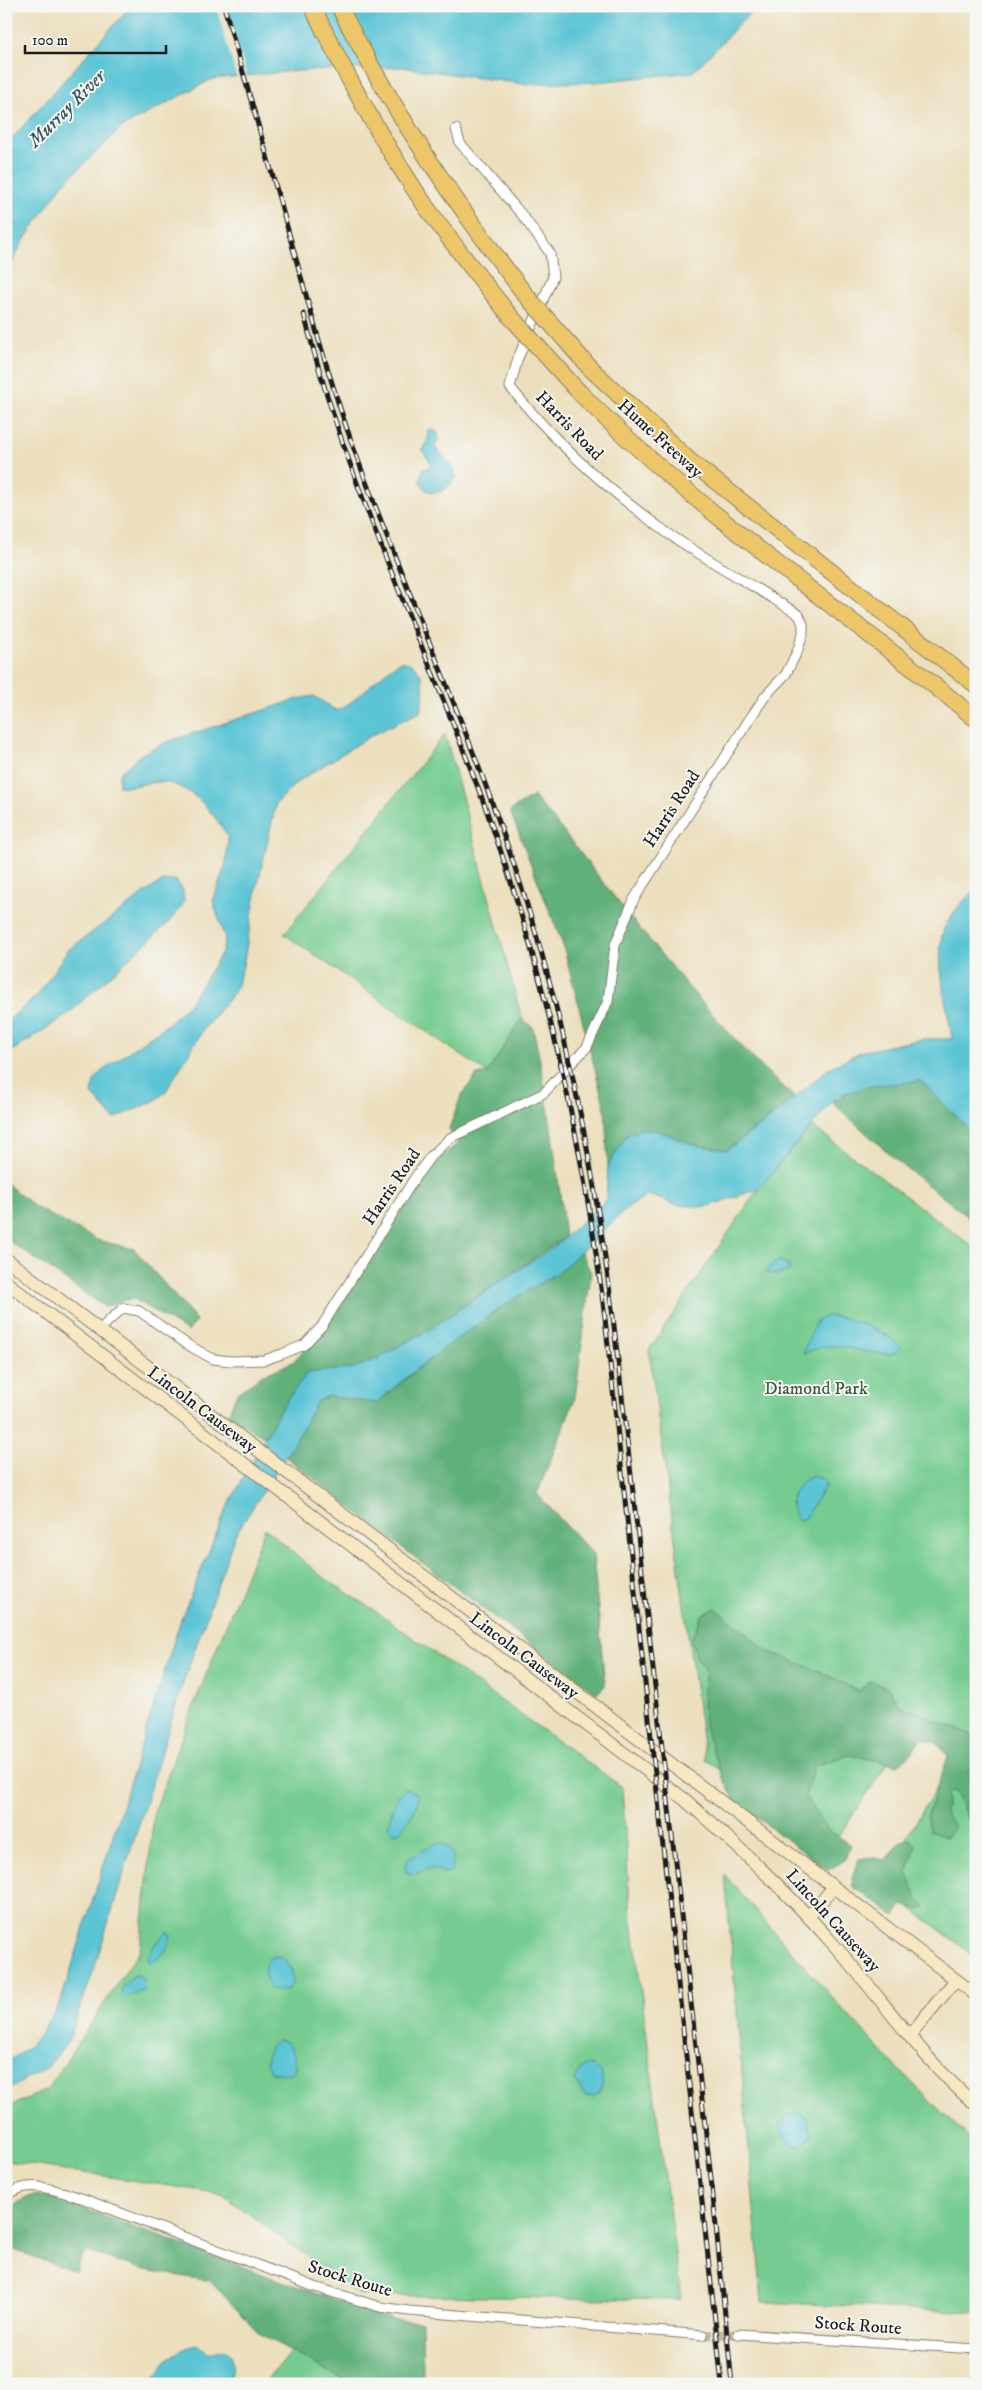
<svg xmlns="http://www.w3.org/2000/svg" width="982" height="2390" font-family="'IM FELL DW Pica',serif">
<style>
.green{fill:#76cc90;stroke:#497456}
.forest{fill:#60b07a;stroke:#3e664b}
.water{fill:#5bc5d5;stroke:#3c7078}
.pier{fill:#ecdfbd}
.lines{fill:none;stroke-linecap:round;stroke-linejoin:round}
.street-tunnel{stroke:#c2b89d;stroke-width:9;stroke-dasharray:9 4.5;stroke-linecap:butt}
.street-casing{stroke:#847e6c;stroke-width:11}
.secondary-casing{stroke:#847e6c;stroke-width:14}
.highway-casing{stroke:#847e6c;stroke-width:18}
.street{stroke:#fff;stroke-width:9}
.secondary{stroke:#f7e8c3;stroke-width:12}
.highway{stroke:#ecc669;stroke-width:16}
.rail-casing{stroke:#1c1c1c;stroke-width:5}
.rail{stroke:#f6f6f2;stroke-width:3;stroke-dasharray:9;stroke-linecap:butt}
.highway-bridge-casing{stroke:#847e6c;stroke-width:18;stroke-linecap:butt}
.highway-bridge{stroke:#ecc669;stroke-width:16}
.labels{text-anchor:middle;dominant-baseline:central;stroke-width:4;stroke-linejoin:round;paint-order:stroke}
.street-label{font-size:18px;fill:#1c1c1c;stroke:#f6f6f2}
.park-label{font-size:18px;fill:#3c5a45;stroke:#f6f6f2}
.water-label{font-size:19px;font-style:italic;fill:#32575d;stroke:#f6f6f2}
</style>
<rect width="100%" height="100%" fill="#f6f6f2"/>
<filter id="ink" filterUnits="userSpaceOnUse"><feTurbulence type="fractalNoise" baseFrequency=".02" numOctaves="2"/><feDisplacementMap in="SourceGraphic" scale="10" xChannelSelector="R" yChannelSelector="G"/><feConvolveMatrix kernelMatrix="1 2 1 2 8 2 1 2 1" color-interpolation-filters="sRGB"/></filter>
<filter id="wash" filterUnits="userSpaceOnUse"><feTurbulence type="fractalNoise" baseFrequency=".0096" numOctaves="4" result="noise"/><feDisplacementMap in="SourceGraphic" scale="20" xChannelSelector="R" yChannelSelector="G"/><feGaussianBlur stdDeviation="1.12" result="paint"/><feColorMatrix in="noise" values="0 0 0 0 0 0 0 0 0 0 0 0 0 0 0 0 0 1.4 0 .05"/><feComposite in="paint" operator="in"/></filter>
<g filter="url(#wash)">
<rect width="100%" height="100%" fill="#ecdfbd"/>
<path class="green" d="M 445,734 L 522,1019 L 487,1073 L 284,934 Z
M 812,1126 L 976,1249 L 976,1957 L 878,1884 L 965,1741 L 915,1723 L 830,1849 L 705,1759 L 649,1350 L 758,1189 Z
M 265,1528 L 320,1575 L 384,1617 L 622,1787 L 630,1905 L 681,2300 L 360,2295 L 222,2194 L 6,2161 L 6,2108 L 47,2090 L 140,1950 L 154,1813 L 188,1720 Z
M 725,1875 C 805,1967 885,2062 976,2144 L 976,2312 L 762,2302 Z
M 291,2351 L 343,2379 L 604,2384 L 265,2384 Z"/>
<path class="forest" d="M 533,796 C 573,840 607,890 645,935 C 684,982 724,1030 767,1072 C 776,1081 786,1088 795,1098 L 727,1150 L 694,1145 L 656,1130 L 626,1136 L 608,1166 L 605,1108 L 563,945 L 510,811 Z
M 522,1019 L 533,1027 C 548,1096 557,1166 565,1237 L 428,1330 L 377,1359 L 354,1368 L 307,1373 L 280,1410 L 265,1438 L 228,1415 L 237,1393 L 261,1376 L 293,1362 L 336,1313 L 433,1163 L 459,1143 L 449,1129 L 461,1096 L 477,1075 L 487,1073 Z
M 921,1081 L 976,1136 L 976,1223 L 896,1160 L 832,1102 C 856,1083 891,1084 921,1081 Z
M 6,1183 L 35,1207 L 97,1240 L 134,1249 L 196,1320 L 188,1332 L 132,1298 L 105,1307 L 6,1239 Z
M 581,1252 L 591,1273 L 575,1398 L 537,1494 L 593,1554 L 605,1686 L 597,1694 L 396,1543 L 286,1457 L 317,1401 L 328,1396 L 377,1403 C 416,1370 456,1337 499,1309 C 527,1290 556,1274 581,1252 Z
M 715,1608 L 767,1651 L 821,1672 L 859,1691 L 871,1681 L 888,1688 L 900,1706 L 970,1734 C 979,1749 973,1757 968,1772 L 976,1786 L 976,1839 L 956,1791 L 948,1792 L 945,1813 L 955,1827 L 946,1837 L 929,1831 L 927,1817 L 948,1756 L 936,1742 L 921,1738 L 912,1753 L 898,1765 L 849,1755 L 814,1766 L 805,1797 L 827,1829 L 850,1845 L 845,1860 L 828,1870 L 735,1801 L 723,1778 L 704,1726 L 703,1690 L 706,1672 L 697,1658 L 691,1640 L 702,1615 Z
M 909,1839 L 916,1845 L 907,1873 L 917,1898 L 926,1906 L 920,1910 L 902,1905 L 895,1916 L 853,1887 L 852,1878 L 859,1859 L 872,1857 L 885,1861 L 899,1842 Z
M 33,2195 L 51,2197 L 312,2292 L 396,2320 L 422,2322 L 423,2380 L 342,2379 L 260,2334 L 210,2281 L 145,2270 L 85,2251 L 75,2272 L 6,2247 C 6,2214 1,2209 33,2195 Z"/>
<path class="water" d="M 131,6 L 757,6 L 693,72 L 596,82 L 523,84 L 402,67 L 295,71 L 212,79 L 122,127 L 62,185 L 22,243 L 6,276 L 6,145 Z
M 432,429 L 437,432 L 439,437 L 435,448 L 451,464 L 456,477 C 449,488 440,497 426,490 L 420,481 L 423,469 L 428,468 L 431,463 L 422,450 L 429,438 L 427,435 L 429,431 Z
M 401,661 C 404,662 410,663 413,665 C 427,675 424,698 420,712 L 372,735 L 305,777 L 295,784 L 276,804 L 257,887 L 243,966 L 235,991 L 203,1030 L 166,1091 L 156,1100 L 114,1119 L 92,1094 L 94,1081 L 102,1071 L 169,1023 L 189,1004 L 222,953 L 225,939 L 213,901 L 226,863 L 228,837 C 214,813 188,780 157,782 C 143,783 133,788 119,786 L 119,774 L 140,755 L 167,742 L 298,699 L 314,696 L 337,711 C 361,698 377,676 401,661 Z
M 176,880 L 183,890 L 184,903 L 168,923 L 67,1015 L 6,1055 L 6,1022 L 38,995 L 67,951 L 152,888 L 163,881 Z
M 976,890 L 976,1136 L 921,1081 L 872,1086 L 838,1095 L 758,1189 L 706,1207 L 677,1205 L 648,1195 L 628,1208 L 560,1271 L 498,1309 L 419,1367 L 376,1403 L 328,1396 L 317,1401 L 295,1442 L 235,1535 L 179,1695 L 92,1975 L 68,2042 L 48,2067 L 6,2091 L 6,2061 C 32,2051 48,2024 61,2001 L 181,1619 L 226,1510 L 280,1410 L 307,1373 L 354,1368 L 377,1359 L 428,1330 L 556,1245 L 606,1200 L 608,1166 L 626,1136 L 641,1129 L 656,1130 L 694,1145 L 727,1150 L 777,1113 L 829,1068 L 860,1052 L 923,1039 L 952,1039 C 948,1008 936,966 942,936 C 944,922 964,898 976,890 Z
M 779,1261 L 788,1264 L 790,1270 L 780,1274 L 766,1273 L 769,1267 Z
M 827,1316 C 846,1316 892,1332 901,1349 C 890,1363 845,1344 829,1346 C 821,1347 811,1351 803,1353 L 817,1320 Z
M 814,1476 L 825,1480 L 826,1485 L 804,1519 L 799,1520 C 782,1506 796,1481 814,1476 Z
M 406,1789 L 416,1793 C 422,1806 407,1823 399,1832 L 392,1832 L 388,1826 C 393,1812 391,1798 406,1789 Z
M 439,1843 C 454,1847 456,1858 451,1871 L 446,1873 C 441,1872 436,1868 430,1869 C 421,1869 415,1877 406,1872 L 405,1867 L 408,1859 C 419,1854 428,1846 439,1843 Z
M 168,1932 L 171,1935 C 170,1946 162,1959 150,1962 L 148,1958 L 155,1944 Z
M 277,1956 L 284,1958 L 292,1972 L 293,1982 L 288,1989 L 279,1991 L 271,1989 C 264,1978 261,1966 271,1957 Z
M 135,1975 L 142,1978 L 145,1987 L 143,1991 L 126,1997 L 121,1992 L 123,1985 Z
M 278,2040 C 293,2040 296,2059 296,2071 L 290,2075 L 271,2072 L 266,2063 L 269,2047 Z
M 590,2065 L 601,2072 C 604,2086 602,2099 585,2096 L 575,2080 L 581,2068 Z
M 799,2113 L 807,2118 L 812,2135 C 797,2155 784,2145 780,2124 L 788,2116 Z
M 197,2345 L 210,2353 L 225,2349 C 238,2361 234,2372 223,2384 L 149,2384 C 163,2365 173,2350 197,2345 Z"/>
<path class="pier" d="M 216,6 L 226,6 L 247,78 L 237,79 Z"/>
</g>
<g filter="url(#ink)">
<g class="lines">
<path class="street-tunnel" d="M 703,2335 L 738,2334"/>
<g class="street-casing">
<path id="street" d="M 99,1330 L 123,1308 L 139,1311 L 188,1345 L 213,1359 L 231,1361 L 264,1360 L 282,1354 L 304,1345 L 322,1326 L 416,1176 L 431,1156 L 450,1138 L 544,1093 L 587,1047 L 608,1001 L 615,945 L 634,899 L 749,720 L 766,695 L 786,674 L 797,652 L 803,634 L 803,624 L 799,615 C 755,586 709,562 666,532 C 608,490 555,443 510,387 L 518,358 L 553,277 L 550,253 L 522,215 L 460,143 L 456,129
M 6,2197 C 27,2176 60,2192 84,2199 L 315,2287 L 380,2307 L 409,2311 L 703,2335
M 738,2334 L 976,2349"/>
</g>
<g class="secondary-casing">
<path id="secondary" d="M 6,1259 L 976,1995
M 6,1282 L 684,1799 C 737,1845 787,1891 833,1944 C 881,1997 921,2058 976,2105
M 809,1916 L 833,1888
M 909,2036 L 955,1981"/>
</g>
<g class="highway-casing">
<path id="highway" d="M 312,6 C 346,76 383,144 427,208 C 454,246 482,281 511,317
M 339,6 C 391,109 454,202 524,293
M 590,368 L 691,462 L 976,685
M 579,392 C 700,514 843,610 976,719"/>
</g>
<use href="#street" class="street"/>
<use href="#secondary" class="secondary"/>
<use href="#highway" class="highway"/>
<g class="rail-casing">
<path id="rail" d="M 224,6 C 244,75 263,143 283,212 C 305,291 326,371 354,449 C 407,596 473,738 521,886 C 567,1026 595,1171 613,1317 L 712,2187 L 732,2384
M 304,314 C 347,486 425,644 486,809 C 546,974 583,1144 605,1318 L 722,2384"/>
</g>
<use href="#rail" class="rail"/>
<g class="highway-bridge-casing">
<path id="highway-bridge" d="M 524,293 L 590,368
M 511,317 L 579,392"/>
</g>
<use href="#highway-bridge" class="highway-bridge"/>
</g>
</g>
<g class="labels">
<g class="street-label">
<text transform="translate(569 426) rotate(46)">Harris Road</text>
<text transform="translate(660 439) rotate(42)">Hume Freeway</text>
<text transform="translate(672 809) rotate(-57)">Harris Road</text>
<text transform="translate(392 1187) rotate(-56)">Harris Road</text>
<text transform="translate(202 1410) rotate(37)">Lincoln Causeway</text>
<text transform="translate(524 1656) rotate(37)">Lincoln Causeway</text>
<text transform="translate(833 1921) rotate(48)">Lincoln Causeway</text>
<text transform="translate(350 2279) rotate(17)">Stock Route</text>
<text transform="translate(858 2326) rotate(4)">Stock Route</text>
</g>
<g class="park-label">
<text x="816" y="1389">Diamond Park</text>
</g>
<g class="water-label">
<text transform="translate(67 109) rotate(-45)">Murray River</text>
</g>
</g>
<rect width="982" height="2390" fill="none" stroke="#f6f6f2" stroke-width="25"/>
<path d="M25 45v8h141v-8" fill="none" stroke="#1c1c1c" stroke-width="2.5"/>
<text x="32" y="45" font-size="15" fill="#1c1c1c" stroke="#f6f6f2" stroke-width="4" paint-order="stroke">100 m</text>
</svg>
